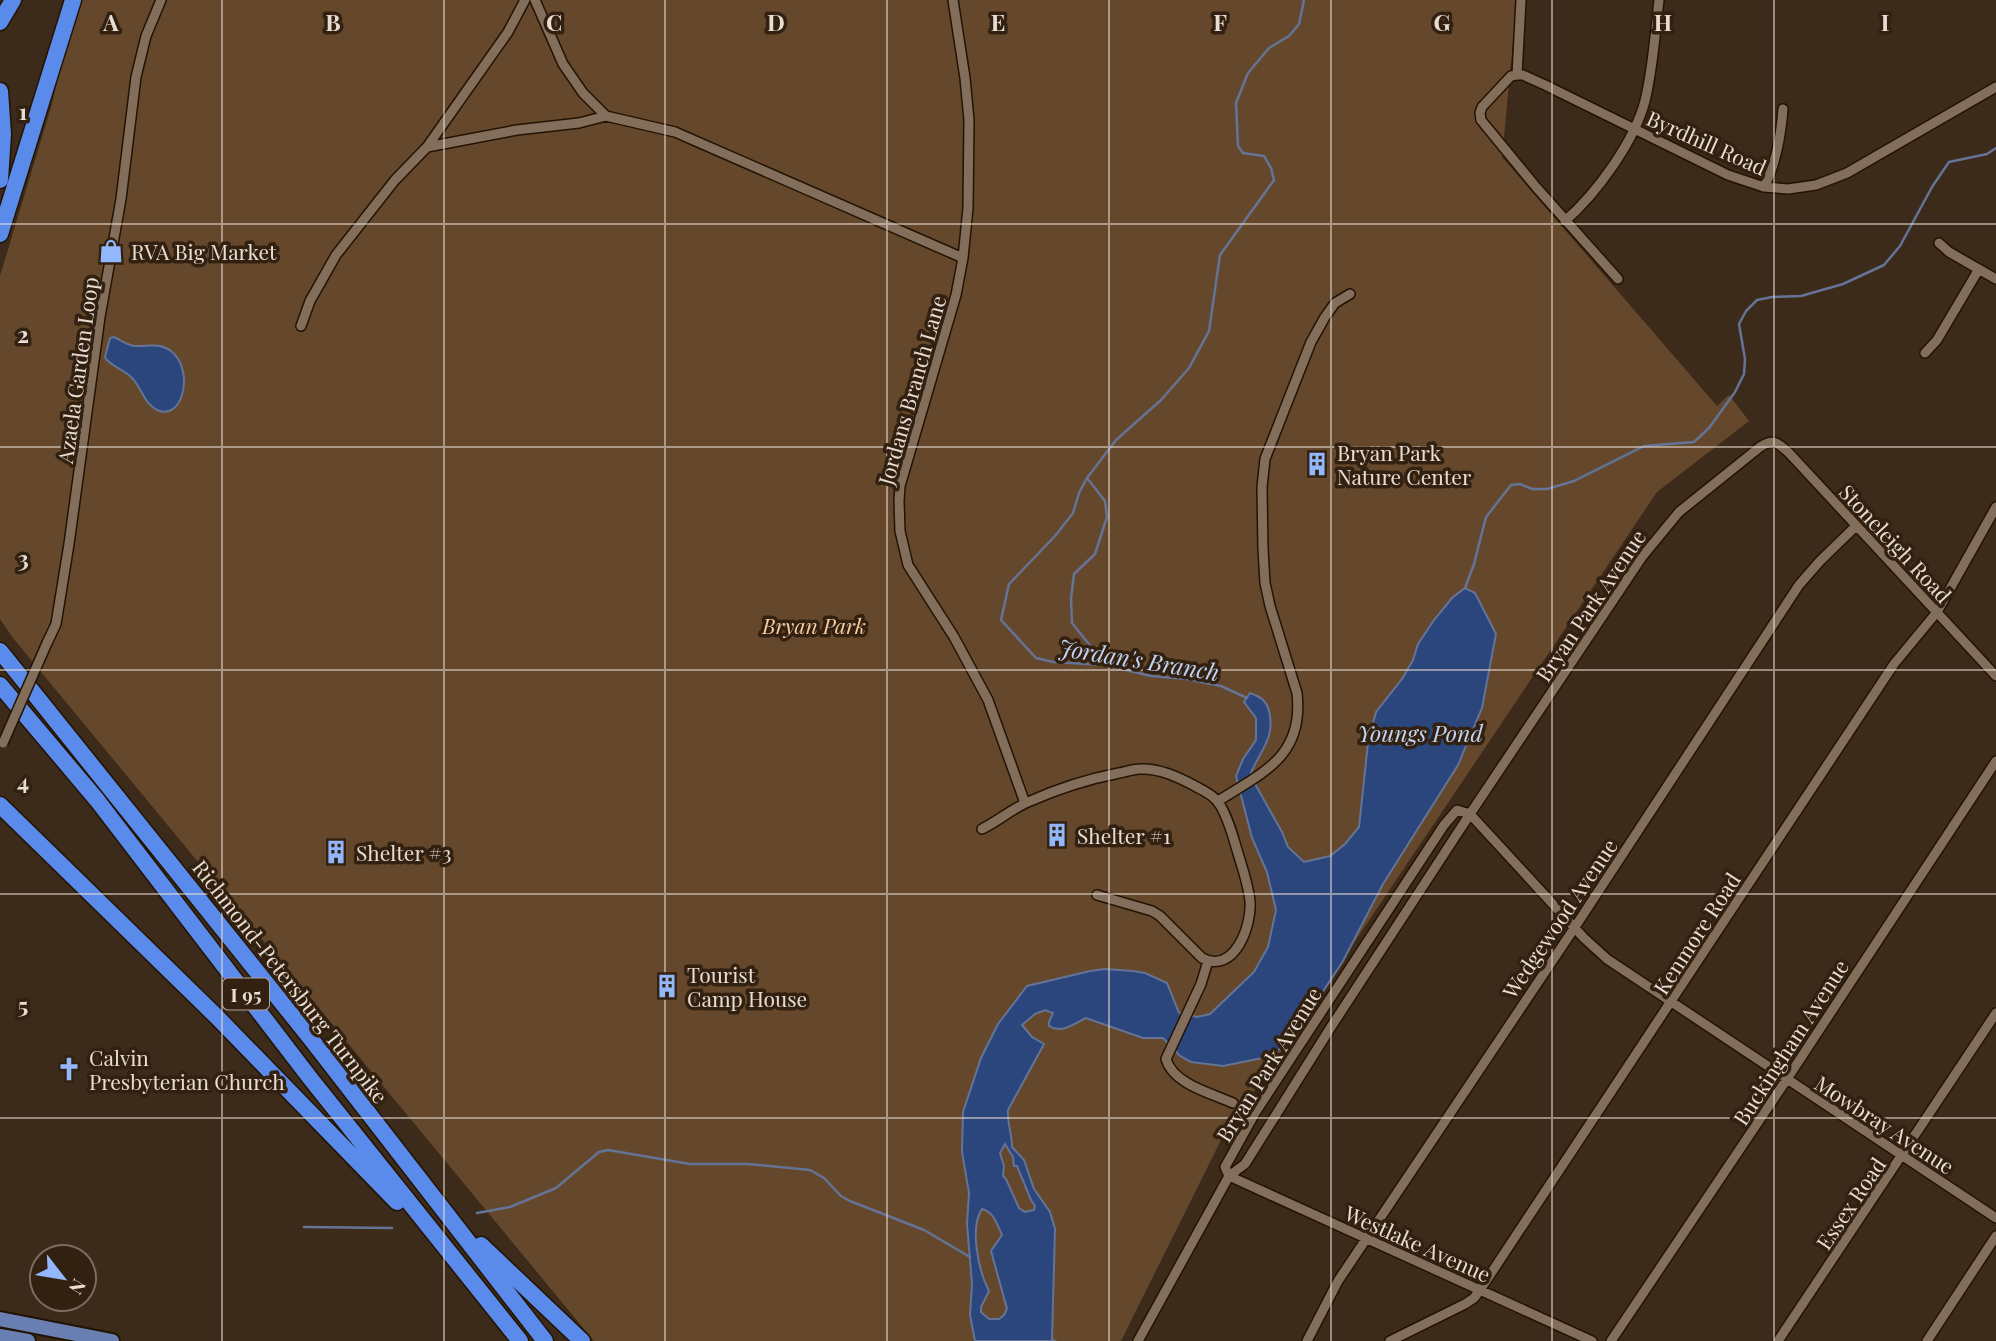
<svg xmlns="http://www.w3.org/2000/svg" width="1996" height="1341" font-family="'Playfair Display',serif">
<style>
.green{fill:#65482b}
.water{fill:#2b467c;stroke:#647396;stroke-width:2;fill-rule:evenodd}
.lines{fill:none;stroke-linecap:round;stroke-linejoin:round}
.stream{stroke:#647396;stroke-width:2.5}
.street-casing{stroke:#231303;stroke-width:12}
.primary-casing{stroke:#231303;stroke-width:18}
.highway-casing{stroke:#231303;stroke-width:19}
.street{stroke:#826e5b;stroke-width:9}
.primary{stroke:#6a7fb1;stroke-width:14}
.highway{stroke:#5a8aea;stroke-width:16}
.street-bridge-casing{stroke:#231303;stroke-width:12;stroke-linecap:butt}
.street-bridge{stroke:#826e5b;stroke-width:9}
.grid{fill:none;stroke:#e9ddd3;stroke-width:2;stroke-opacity:0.55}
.labels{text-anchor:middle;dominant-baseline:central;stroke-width:7;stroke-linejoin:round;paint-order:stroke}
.shield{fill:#322110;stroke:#b2a598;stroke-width:2}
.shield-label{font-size:19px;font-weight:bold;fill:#e9ddd3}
.street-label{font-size:21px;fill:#e9ddd3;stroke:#322110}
.poi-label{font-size:21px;fill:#e9ddd3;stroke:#322110;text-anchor:start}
.park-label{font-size:21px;font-style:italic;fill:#f9cca1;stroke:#322110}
.water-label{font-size:23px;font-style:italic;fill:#c1d3f5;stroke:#322110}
.grid-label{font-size:23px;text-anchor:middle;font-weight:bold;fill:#e9ddd3;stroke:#322110;stroke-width:7;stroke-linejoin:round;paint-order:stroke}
</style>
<rect width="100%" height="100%" fill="#3c2b1a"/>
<path class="green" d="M 80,0 L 1517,0 L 1502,157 L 1717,406 L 1729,395 L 1749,421 L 1657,492 L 1220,1142 L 1121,1341 L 594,1341 L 13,638 L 0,619 L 0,276 L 52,104 L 63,54 Z"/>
<path class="water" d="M 114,337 C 120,340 127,345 134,346 C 147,347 158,342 171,351 C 195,370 183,422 157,410 C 143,403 141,385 130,376 C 123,370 114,367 107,360 L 105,357 L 110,338 Z
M 1465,588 L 1475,593 L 1496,634 L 1482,708 L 1458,765 L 1383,884 L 1343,961 L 1289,1043 L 1267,1057 L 1223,1066 L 1191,1062 L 1180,1056 L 1163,1038 L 1143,1038 L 1086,1018 C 1074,1024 1061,1034 1049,1026 L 1049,1022 L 1053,1013 L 1045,1010 L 1035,1014 L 1022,1025 L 1032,1037 L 1044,1044 L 1008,1110 C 1007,1123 1012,1134 1012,1147 L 1024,1160 L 1034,1189 L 1050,1212 L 1055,1229 L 1052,1339 L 1055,1341 L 975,1341 L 970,1315 L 972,1284 L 967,1224 L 969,1193 L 962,1152 L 963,1112 L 981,1058 L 998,1024 L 1027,986 L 1090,971 L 1105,969 L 1133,971 L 1145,973 L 1167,983 L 1179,1013 L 1197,1017 L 1210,1014 L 1254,972 L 1268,947 L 1276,910 L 1267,872 L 1252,838 L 1236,776 L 1243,759 L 1256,740 L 1256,718 L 1244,702 L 1250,693 C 1261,697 1266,700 1269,711 C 1276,738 1259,752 1250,775 L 1282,832 L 1288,847 L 1304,862 L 1330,856 L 1345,844 L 1359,827 L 1368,743 L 1376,712 L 1402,679 L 1413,660 L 1418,644 L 1434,620 L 1452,598 ZM 1005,1144 L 1013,1157 L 1014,1166 L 1017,1166 L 1031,1200 L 1035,1206 L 1034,1210 L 1025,1212 L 1019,1208 L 1006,1179 L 1003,1176 L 1004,1166 L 1000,1153 ZM 982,1209 C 994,1212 997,1224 1002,1235 L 991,1251 L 1007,1309 L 1004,1315 L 999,1319 L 989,1319 L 981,1312 L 981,1307 L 989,1291 C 979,1272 969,1228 982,1209 Z"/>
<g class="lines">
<path class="stream" d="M 1087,478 L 1105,501 L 1107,517 L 1095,554 L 1074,574 L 1071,598 L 1072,623 L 1104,663
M 1465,588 L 1474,564 L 1486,517 L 1511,485 L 1520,484 L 1532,489 L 1547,489 L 1574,481 L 1644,446 L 1694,442 L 1709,428 L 1735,392 L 1744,374 L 1745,359 L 1739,324 L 1746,311 L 1757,300 L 1772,297 L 1801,296 L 1843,284 L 1884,265 L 1900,246 L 1932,187 L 1949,162 L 1987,154 L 1996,148
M 1247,698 L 1221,686 L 1187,679 L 1151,676 L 1105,665 L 1053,662 L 1036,658 L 1001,620 L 1009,584 L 1055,536 L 1073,513 L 1079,493 L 1087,478 L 1116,440 L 1161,400 L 1189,368 L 1209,331 L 1220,255 L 1274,180 L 1271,168 L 1264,156 L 1243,153 L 1238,146 L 1236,103 L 1248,73 L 1269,48 L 1289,36 L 1299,24 L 1304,0
M 477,1213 L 510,1207 L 556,1188 L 599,1152 L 608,1150 L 690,1164 L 748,1164 L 810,1170 L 824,1178 L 841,1196 L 850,1201 L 924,1230 L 970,1257
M 304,1227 L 392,1228"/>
<g class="street-casing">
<path id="street" d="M 535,0 L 563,64 L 583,93 L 606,116 L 675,132 L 963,258
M 953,0 L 965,78 L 969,120 L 968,208 L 963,258 L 956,295 L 900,486 L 899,501 L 900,531 L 908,565 L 954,637 L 988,700 L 1025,803
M 1517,75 L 1523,75 L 1545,85 L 1728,175 L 1764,187 L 1788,189 L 1816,185 L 1847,173 L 1996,87
M 1517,75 L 1511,76 L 1482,107 L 1480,113 L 1481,120 L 1536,187 L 1618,279
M 1517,75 L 1521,0
M 427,147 L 517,130 L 579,123 L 606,116
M 1764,187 C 1776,164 1781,135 1783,109
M 1565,221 C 1597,193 1634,142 1645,101 C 1653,68 1655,34 1659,0
M 1939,243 L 1949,252 L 1996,279
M 301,326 L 310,301 L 336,255 L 395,180 L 427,147 L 508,32 L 525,0
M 1925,353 L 1937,340 L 1979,269
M 47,643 L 56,624 L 69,544 L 100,317 L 121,199 L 136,77 L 146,36 L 161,0
M 1218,801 C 1264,772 1304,756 1297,693 L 1270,606 L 1265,583 L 1263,549 L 1262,487 L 1265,459 L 1311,342 L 1325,317 L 1335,303 L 1350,294
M 982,829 C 998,821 1012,809 1028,802 C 1057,789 1088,779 1119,773 C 1126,772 1133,769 1140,769 C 1159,768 1178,777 1195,786 C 1202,790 1212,794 1217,801 C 1226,811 1233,836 1237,850 C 1242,867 1248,883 1250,901 C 1252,926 1234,975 1202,958 L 1160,916 L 1152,911 L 1097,895
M 1208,961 L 1201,984 L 1166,1059 C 1173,1084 1211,1093 1233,1103
M 1229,1176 L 1225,1167 L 1255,1113 L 1444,825 L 1457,810 L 1470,814 L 1584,938 L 1607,959 L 1996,1218
M 1229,1176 L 1592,1341
M 1138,1341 L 1229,1176 L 1245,1164 L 1331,1027 L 1470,814 L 1642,557 L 1679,512 L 1760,447 C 1774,437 1779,444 1790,454 L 1996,676
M 1307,1341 L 1338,1281 L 1575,927 L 1799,585 L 1820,561 L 1856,526
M 1390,1341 L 1465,1304 L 1474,1298 L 1480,1290 L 1894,664 L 1937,612 L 1996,507
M 1611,1341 L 1787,1079 L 1996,761
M 1778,1341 L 1996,1013
M 1927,1341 L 1996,1236"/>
</g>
<g class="primary-casing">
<path id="primary" d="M 0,1319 L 112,1341
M 0,1336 L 28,1341"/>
</g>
<g class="highway-casing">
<path id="highway" d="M 0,22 L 13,0
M 0,91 L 3,134 L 0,180
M 0,234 L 73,0
M 0,651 L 311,1039 L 545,1341
M 0,685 L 97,800 L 310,1078 L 520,1341
M 0,805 L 216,1016 L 397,1202
M 481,1245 L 582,1341"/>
</g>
<use href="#street" class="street"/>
<use href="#primary" class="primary"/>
<use href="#highway" class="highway"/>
<g class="street-bridge-casing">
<path id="street-bridge" d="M 3,743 L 47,643"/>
</g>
<use href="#street-bridge" class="street-bridge"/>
</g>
<path class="grid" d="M 222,0 L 222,1341M 444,0 L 444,1341M 665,0 L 665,1341M 887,0 L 887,1341M 1109,0 L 1109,1341M 1331,0 L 1331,1341M 1552,0 L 1552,1341M 1774,0 L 1774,1341M 0,224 L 1996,224M 0,447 L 1996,447M 0,670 L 1996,670M 0,894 L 1996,894M 0,1118 L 1996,1118"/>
<defs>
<g id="shop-bare" transform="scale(1.89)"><path d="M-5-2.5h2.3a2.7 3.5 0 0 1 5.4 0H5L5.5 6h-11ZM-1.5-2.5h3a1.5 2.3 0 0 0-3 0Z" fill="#93b7fd" stroke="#322110" stroke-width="2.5" paint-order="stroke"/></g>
<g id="building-bare" transform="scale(1.89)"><path d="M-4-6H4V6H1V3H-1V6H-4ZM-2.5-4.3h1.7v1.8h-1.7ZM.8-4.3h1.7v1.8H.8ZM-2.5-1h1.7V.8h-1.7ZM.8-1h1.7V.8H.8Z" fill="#93b7fd" stroke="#322110" stroke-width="2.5" paint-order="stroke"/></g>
<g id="church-bare" transform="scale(1.89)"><path d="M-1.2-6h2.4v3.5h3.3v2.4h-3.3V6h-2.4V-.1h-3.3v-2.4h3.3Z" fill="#93b7fd" stroke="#322110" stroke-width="2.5" paint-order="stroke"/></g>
</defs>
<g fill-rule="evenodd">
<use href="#shop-bare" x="111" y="251"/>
<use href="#building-bare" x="1317" y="464"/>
<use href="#building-bare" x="1057" y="835"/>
<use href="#building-bare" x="336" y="852"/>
<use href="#building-bare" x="667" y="986"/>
<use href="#church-bare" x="69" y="1069"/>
</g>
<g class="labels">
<rect class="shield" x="223" y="978.5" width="46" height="31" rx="5"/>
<g class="shield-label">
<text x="246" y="994">I 95</text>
</g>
<g class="street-label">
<text transform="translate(1707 142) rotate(24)">Byrdhill Road</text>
<text transform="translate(77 370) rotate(-82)">Azaela Garden Loop</text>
<text transform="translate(911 390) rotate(-74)">Jordans Branch Lane</text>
<text transform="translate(1896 543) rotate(47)">Stoneleigh Road</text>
<text transform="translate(1590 605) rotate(-56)">Bryan Park Avenue</text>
<text transform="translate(1559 918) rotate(-56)">Wedgewood Avenue</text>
<text transform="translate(1696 933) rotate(-57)">Kenmore Road</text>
<text transform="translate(291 981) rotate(52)">Richmond-Petersburg Turnpike</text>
<text transform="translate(1790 1042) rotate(-57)">Buckingham Avenue</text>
<text transform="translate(1268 1064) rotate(-58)">Bryan Park Avenue</text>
<text transform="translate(1885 1124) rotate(33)">Mowbray Avenue</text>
<text transform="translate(1850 1203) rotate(-56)">Essex Road</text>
<text transform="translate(1418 1243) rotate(24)">Westlake Avenue</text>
</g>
<g class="poi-label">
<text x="131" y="251">RVA Big Market</text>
<text x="1337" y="452">Bryan Park<tspan x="1337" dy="24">Nature Center</tspan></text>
<text x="1077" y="835">Shelter #1</text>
<text x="356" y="852">Shelter #3</text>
<text x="687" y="974">Tourist<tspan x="687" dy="24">Camp House</tspan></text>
<text x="89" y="1057">Calvin<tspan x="89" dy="24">Presbyterian Church</tspan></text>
</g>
<g class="park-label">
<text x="814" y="625">Bryan Park</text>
</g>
<g class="water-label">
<text transform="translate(1139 659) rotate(9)">Jordan's Branch</text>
<text x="1420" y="732">Youngs Pond</text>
</g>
</g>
<g class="grid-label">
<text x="111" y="31">A</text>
<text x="333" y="31">B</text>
<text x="554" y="31">C</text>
<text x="776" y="31">D</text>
<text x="998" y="31">E</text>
<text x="1220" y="31">F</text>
<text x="1442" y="31">G</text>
<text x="1663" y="31">H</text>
<text x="1885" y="31">I</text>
<text x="23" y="120">1</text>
<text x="23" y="343">2</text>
<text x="23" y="567">3</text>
<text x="23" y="790">4</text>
<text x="23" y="1014">5</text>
</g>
<g transform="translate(63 1278) rotate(121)"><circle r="33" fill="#322110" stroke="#7b6c5e" stroke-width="2"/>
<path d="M0-5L12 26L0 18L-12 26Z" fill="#93b7fd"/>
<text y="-10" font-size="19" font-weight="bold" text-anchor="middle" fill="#e9ddd3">N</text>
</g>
</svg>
